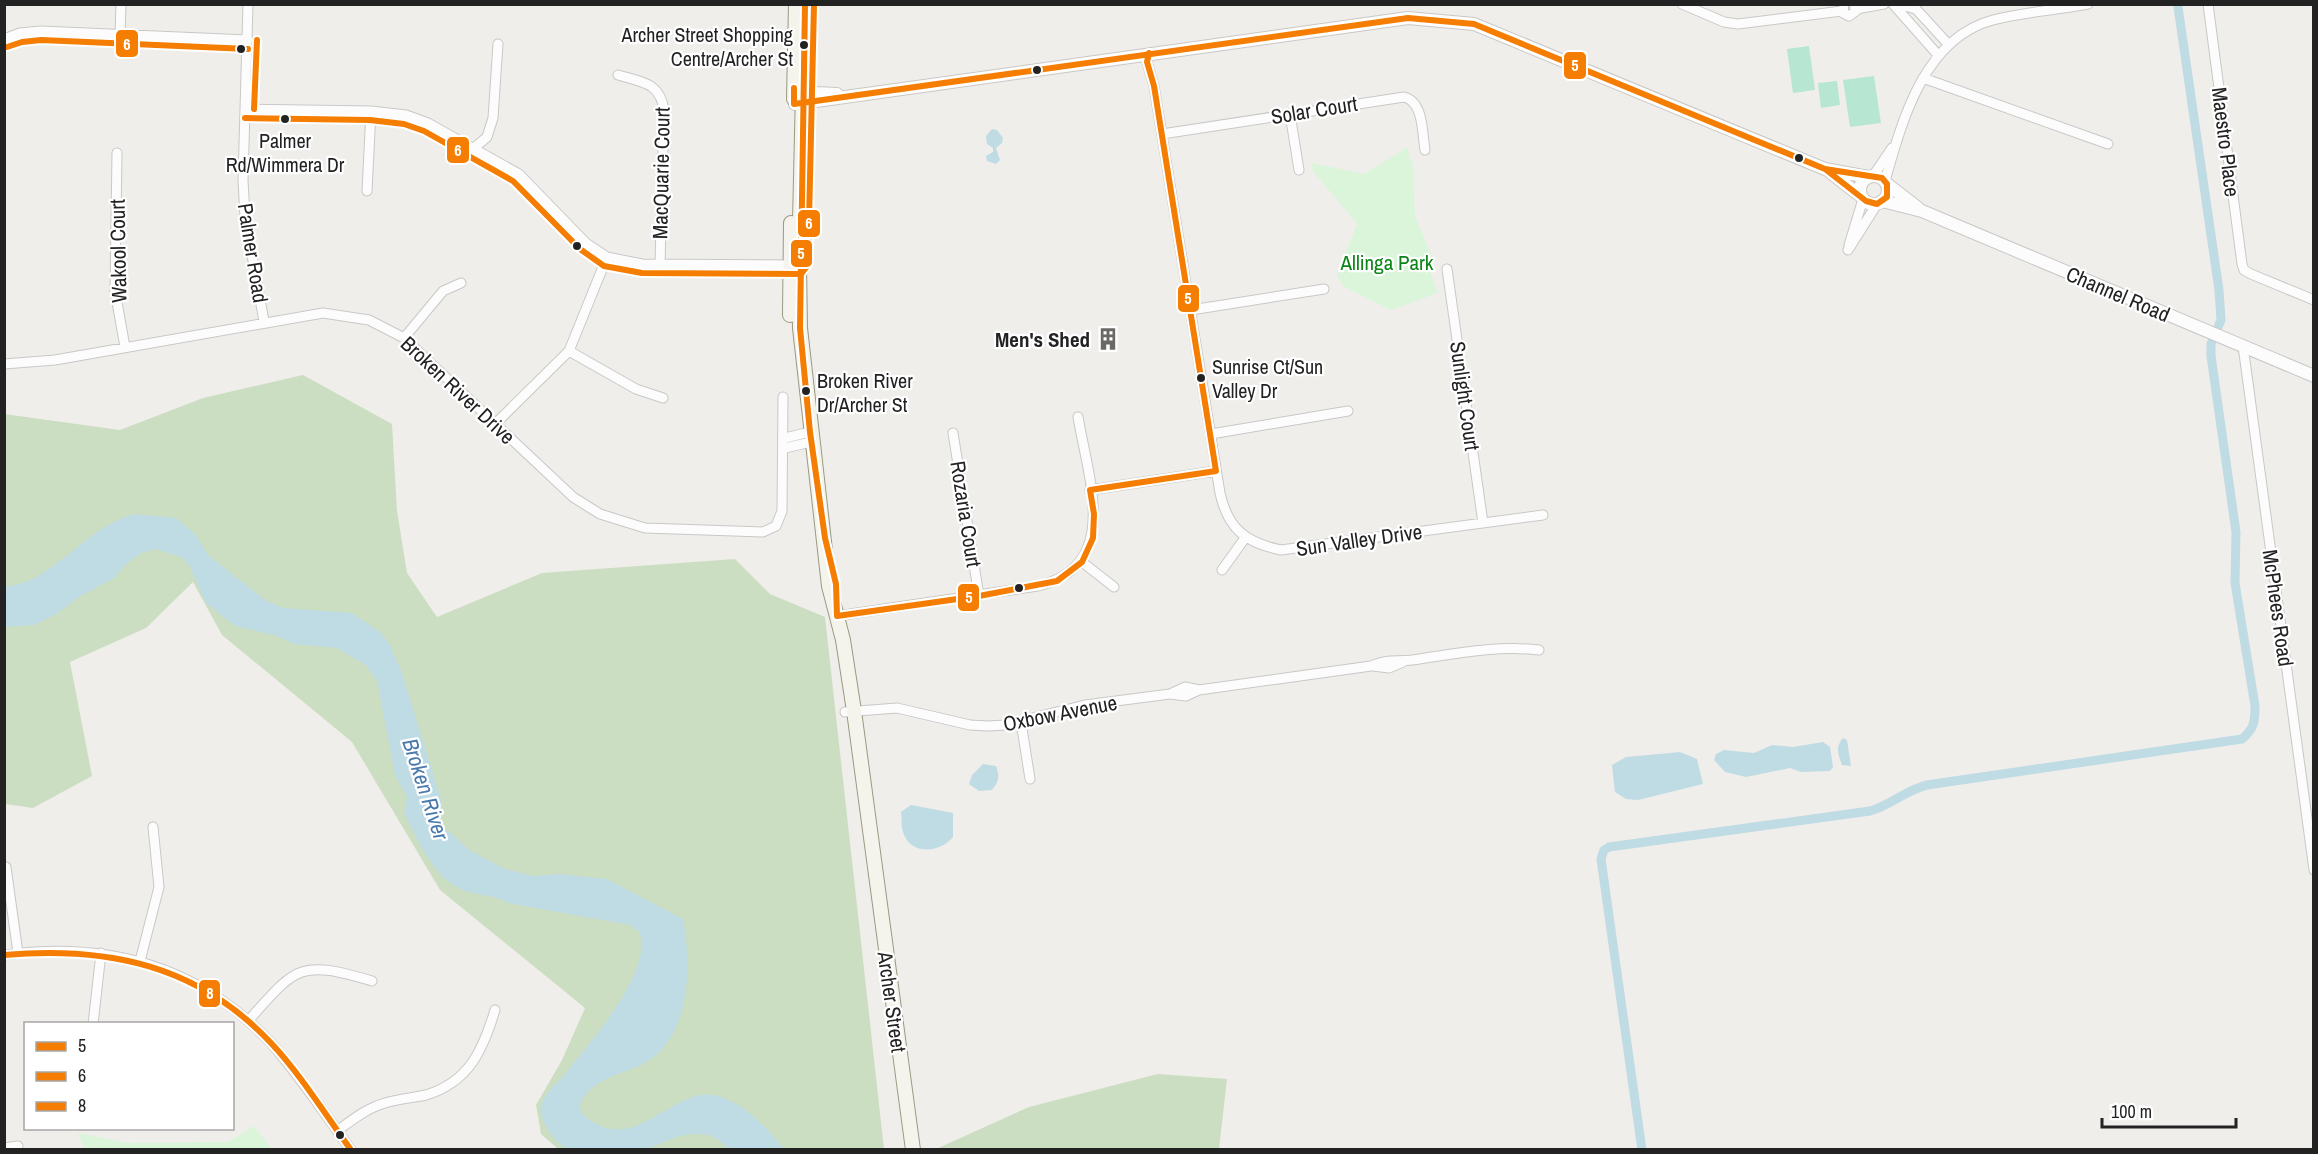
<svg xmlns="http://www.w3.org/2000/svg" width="2318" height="1154" font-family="'Archivo Narrow',sans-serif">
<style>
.forest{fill:#cbdec1}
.park{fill:#daf5da}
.pitch{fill:#b7e6d2}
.water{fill:#bfdbe3}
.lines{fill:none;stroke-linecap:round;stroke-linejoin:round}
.canal{stroke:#bfdbe3;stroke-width:9}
.minor-casing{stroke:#c9c8c7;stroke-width:11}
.tertiary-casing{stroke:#c9c8c7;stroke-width:14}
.secondary-casing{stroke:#999a82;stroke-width:16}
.minor{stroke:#fdfcfc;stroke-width:9}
.tertiary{stroke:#fdfcfc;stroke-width:12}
.secondary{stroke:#f4f4ed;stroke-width:14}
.bus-1-casing{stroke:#fff;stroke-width:10}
.bus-2-casing{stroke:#fff;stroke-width:10}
.bus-3-casing{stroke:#fff;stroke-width:10}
.bus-1{stroke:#f47d02;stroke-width:6}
.bus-2{stroke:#f47d02;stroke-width:6}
.bus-3{stroke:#f47d02;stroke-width:6}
.bus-dot{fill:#222;stroke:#fff;stroke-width:2}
.labels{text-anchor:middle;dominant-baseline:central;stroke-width:4.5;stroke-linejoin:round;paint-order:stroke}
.bus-label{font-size:20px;fill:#222;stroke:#fff;text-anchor:start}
.street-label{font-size:21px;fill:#222;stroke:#fff}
.park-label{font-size:21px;fill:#0c8416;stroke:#fff}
.poi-label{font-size:21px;font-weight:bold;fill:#222;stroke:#fff;text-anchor:end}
.water-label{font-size:22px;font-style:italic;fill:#4a7aab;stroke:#fff}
.line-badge{stroke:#fff;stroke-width:2}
.badge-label{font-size:16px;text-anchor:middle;font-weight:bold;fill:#fff}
</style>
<rect width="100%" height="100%" fill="#f0eeeb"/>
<path class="forest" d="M 303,375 L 392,424 L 397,511 L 407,573 L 437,617 L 542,573 L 735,559 L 770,594 L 825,617 L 884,1149 L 558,1149 L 541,1134 L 536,1105 L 562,1060 L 585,1008 L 440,890 L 352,742 L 222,635 L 193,582 L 146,628 L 70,662 L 92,776 L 33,808 L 5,804 L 4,414 L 120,430 L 203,398 Z
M 1158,1074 L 1227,1079 L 1219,1149 L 936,1149 L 1029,1107 Z"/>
<path class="park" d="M 1408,147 L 1409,157 L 1413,163 L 1415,216 L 1433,259 L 1431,274 L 1438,293 L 1391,310 L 1343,286 L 1337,275 L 1357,224 L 1313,171 L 1312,163 L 1364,174 Z
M 254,1126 L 272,1149 L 84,1149 L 78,1133 L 128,1143 L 228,1142 Z"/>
<path class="pitch" d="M 1809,46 L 1815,90 L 1793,93 L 1787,49 Z
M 1874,76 L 1881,123 L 1850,127 L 1843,80 Z
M 1837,81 L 1840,105 L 1821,108 L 1818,83 Z"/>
<path class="water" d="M 992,129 L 997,130 L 1003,138 L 1002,143 L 996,148 L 1000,160 L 996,164 L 987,161 L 986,156 L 993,152 L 993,148 L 987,144 L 986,136 Z
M 134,514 L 176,518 L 196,535 L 208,555 L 265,600 L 283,608 L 352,613 L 380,632 L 390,645 L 402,673 L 441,799 L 442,825 L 469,850 L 505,869 L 534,876 L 558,874 L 607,879 L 683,919 C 692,966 691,1039 643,1064 C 619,1076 593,1077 580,1104 L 581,1113 C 625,1152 651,1112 693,1097 C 727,1084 766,1126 784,1149 C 772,1150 745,1153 734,1150 C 719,1145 721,1134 697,1134 C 678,1133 659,1146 641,1150 C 632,1151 575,1152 568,1149 C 556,1145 537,1117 541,1106 C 545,1091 556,1085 565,1074 C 589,1043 652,974 640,933 L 630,925 L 508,903 C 490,893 475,896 460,889 C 433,876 417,838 404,814 L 407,797 L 395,775 L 377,681 L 366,665 L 337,648 L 294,644 L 277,636 L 235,626 L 206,603 L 190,567 L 183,558 L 156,549 L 141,553 L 124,566 L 114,578 L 79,597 L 55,615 L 34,625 L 5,627 L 5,587 C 56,581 84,527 134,514 Z
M 1843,738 L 1847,740 L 1851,766 L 1842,765 C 1838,754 1835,747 1843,738 Z
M 1823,742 L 1830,747 L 1833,767 L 1830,771 L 1801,772 L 1790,768 L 1746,777 L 1725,772 L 1714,760 L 1716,754 L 1724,750 L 1754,753 L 1772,745 L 1793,747 Z
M 1680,752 L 1697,759 L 1703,784 L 1638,800 L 1626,799 L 1615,792 L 1612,765 L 1626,757 Z
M 983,764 L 996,766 C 1000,776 999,782 992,790 L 979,791 L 969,784 L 972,775 Z
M 911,805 L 953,813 L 953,837 C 940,853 910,856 903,832 C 901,826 902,818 901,812 Z"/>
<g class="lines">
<path class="canal" d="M 1642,1150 L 1601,859 L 1604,850 L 1609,847 L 1870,811 C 1891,805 1906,790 1927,785 L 2242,739 C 2254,729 2255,722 2255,706 L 2235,583 L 2236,532 L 2211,356 L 2211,344 L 2221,320 L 2219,290 L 2178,7"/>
<g class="minor-casing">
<path id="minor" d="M 248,4 L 243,180 L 245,217 L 264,321
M 1682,4 L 1724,22 L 1738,24 L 1842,11
M 1844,4 L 1843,13 L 1849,16 L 1856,11 L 1854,4
M 1893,4 L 1938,55
M 1896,4 L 1916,9 L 1949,45
M 2208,4 L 2242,264 L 2244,270 L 2251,274 L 2314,300
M 1856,9 L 1884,4
M 120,35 L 121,4
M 4,39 L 20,33 L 41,31 L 248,40
M 1149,53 L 1147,62 L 1154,86 L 1220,493 C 1228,530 1247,543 1281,550 L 1543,515
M 618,75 C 641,82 660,82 664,110 L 660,265
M 1923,78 L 2108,144
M 245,109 L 371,111 L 406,115 L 428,123 L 519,174 L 586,243 L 607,257 L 642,264 L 796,265
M 1290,114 L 1299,170
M 1162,134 L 1404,97 C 1424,102 1422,133 1425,150
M 474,148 L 487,137 L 493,118 L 498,44
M 117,153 L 115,291 L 125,347
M 1873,176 L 1892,148
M 1885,181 C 1902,121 1924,38 1993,20 C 2024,12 2057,10 2088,4
M 367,191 L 371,111
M 1849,245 L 1863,199
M 1848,250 L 1877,204
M 1447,269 L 1483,523
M 1191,310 L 1324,289
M 404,338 L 443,291 L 461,283
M 2243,346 L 2314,870
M 569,351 L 636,389 L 663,398
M 4,364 L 55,360 L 323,313 L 369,320 L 404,338 L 573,497 L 600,514 L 645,528 L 763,532 L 776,526 L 782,511 L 783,397
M 495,424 L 569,351 L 607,257
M 953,433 L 979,596
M 1211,434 L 1348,411
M 785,438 L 810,432
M 785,448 L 811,442
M 1090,490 L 1216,471
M 1082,562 L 1114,587
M 1222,570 L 1245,538
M 837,616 L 1038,586 C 1122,566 1088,478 1078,417
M 1373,666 L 1389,668 L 1403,662
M 1170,694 L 1185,687 L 1199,690
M 845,712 L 897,708 L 970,725 L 988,726 L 1005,725 L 1085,705 L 1170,694 L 1186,696 L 1199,690 L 1371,666 C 1390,658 1394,662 1412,660 C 1454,654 1497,645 1539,650
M 1021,722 L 1030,779
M 6,867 L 18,953
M 4,955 C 107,941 199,966 271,1043 C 300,1076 325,1114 351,1150
M 140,961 L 159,887 L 153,827
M 248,1021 C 296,967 299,959 372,981
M 93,1024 L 101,953
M 337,1131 C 352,1120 367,1108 385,1103 C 398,1099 412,1098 426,1095 C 469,1082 483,1050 495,1010
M 4,1148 L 18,1146"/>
</g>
<g class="tertiary-casing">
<path id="tertiary" d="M 794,92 L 837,94
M 795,104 L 1408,18 L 1474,24 L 1825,169 L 1868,177
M 1831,173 L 1862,197
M1860 190a14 14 0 1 1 28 0a14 14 0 1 1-28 0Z
M 1887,184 L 1918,208
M 1882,201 L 1922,211 L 2314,376"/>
</g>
<g class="secondary-casing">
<path id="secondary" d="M 805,4 L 799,265 L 800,328 L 829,586 L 843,640 L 854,711 L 913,1150
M 794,99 L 796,4
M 790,315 L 791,223"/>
</g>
<use href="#minor" class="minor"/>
<use href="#tertiary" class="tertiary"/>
<use href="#secondary" class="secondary"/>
<g class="bus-1-casing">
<path id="bus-1" d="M 805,4 L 800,328 L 810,432 L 825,538 L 836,584 L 837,616 L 979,596 L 1057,581 L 1082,562 L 1093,538 L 1094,514 L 1090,490 L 1216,471 L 1154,86 L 1147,62 L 1149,53
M 794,88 L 794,104 L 1408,18 L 1474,24 L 1825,169
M 1825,169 L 1882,178 L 1887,184 L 1887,197 L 1877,204 L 1866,201 Z"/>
</g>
<g class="bus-2-casing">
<path id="bus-2" d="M 7,47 L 22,42 L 41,40 L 248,49
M 254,109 L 257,40
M 245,118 L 370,120 L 404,124 L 424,131 L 513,181 L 580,249 L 604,266 L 642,273 L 801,274 L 808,265 L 814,4"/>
</g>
<g class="bus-3-casing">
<path id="bus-3" d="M 4,955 C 108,946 198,965 271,1043 C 301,1075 325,1114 351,1150"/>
</g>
<use href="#bus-1" class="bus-1"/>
<use href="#bus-2" class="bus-2"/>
<use href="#bus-3" class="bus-3"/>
</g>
<defs>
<g id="building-bare" transform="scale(1.8)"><path d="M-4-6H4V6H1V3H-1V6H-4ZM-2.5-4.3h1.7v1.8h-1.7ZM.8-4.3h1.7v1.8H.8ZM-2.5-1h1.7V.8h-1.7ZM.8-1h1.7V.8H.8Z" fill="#6a6968" stroke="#fff" stroke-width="2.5" paint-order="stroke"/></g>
</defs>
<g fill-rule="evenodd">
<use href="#building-bare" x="1108" y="339"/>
</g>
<g class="bus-dot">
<circle cx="804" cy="45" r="5"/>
<circle cx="241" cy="49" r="5"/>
<circle cx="1037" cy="70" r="5"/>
<circle cx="285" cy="119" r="5"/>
<circle cx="1799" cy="158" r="5"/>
<circle cx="577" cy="246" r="5"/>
<circle cx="1201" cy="378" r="5"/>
<circle cx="806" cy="391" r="5"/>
<circle cx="1019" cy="588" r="5"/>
<circle cx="340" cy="1135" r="5"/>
</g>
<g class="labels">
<g class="bus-label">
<text x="793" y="34" text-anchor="end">Archer Street Shopping<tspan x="793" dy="24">Centre/Archer St</tspan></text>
<text x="285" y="140" text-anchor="middle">Palmer<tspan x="285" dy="24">Rd/Wimmera Dr</tspan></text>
<text x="1212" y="366">Sunrise Ct/Sun<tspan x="1212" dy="24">Valley Dr</tspan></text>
<text x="817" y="380">Broken River<tspan x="817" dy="24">Dr/Archer St</tspan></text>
</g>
<g class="street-label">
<text transform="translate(1314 110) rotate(-9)">Solar Court</text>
<text transform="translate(2226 142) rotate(83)">Maestro Place</text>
<text transform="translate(661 173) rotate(-89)">MacQuarie Court</text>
<text transform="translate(118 251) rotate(-91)">Wakool Court</text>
<text transform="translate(253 253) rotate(81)">Palmer Road</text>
<text transform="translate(2118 294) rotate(23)">Channel Road</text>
<text transform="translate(458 390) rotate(43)">Broken River Drive</text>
<text transform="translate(1465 396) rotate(82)">Sunlight Court</text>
<text transform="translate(966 514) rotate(81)">Rozaria Court</text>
<text transform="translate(1359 540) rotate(-8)">Sun Valley Drive</text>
<text transform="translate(2278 608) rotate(82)">McPhees Road</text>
<text transform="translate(1060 713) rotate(-11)">Oxbow Avenue</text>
<text transform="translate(892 1002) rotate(82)">Archer Street</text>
</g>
<g class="park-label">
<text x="1387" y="262">Allinga Park</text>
</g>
<g class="poi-label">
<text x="1090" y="339">Men's Shed</text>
</g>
<g class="water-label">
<text transform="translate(426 789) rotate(72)">Broken River</text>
</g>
</g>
<g class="line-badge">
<rect x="115" y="29" width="24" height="29" rx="6" fill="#f47d02"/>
<rect x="1563" y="51" width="24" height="29" rx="6" fill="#f47d02"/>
<rect x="446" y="136" width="24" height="28" rx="6" fill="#f47d02"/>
<rect x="797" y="209" width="24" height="29" rx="6" fill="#f47d02"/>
<rect x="790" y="239" width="23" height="29" rx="6" fill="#f47d02"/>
<rect x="1177" y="284" width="23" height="29" rx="6" fill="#f47d02"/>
<rect x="957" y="583" width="23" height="29" rx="6" fill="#f47d02"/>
<rect x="198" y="979" width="23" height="29" rx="6" fill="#f47d02"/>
</g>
<g class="badge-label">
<text x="127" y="50">6</text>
<text x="1575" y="71">5</text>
<text x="458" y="156">6</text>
<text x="809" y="229">6</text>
<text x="801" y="259">5</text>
<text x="1188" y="304">5</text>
<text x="969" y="603">5</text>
<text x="210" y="999">8</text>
</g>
<rect width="2318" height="1154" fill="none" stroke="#222222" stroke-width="12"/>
<rect x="24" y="1022" width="210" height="108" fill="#ffffff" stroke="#a7a7a7" stroke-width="1.5"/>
<rect x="36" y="1042" width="30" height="9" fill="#f47d02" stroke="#a7a7a7" stroke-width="1.5"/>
<text x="78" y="1052" font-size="18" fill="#222222">5</text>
<rect x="36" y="1072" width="30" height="9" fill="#f47d02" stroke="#a7a7a7" stroke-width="1.5"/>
<text x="78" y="1082" font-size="18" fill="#222222">6</text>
<rect x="36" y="1102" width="30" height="9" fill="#f47d02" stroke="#a7a7a7" stroke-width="1.5"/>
<text x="78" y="1112" font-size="18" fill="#222222">8</text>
<path d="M2102 1118v9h134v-9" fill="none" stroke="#222222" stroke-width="3"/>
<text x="2111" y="1118" font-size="18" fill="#222222" stroke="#ffffff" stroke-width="4.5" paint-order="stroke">100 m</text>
</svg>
